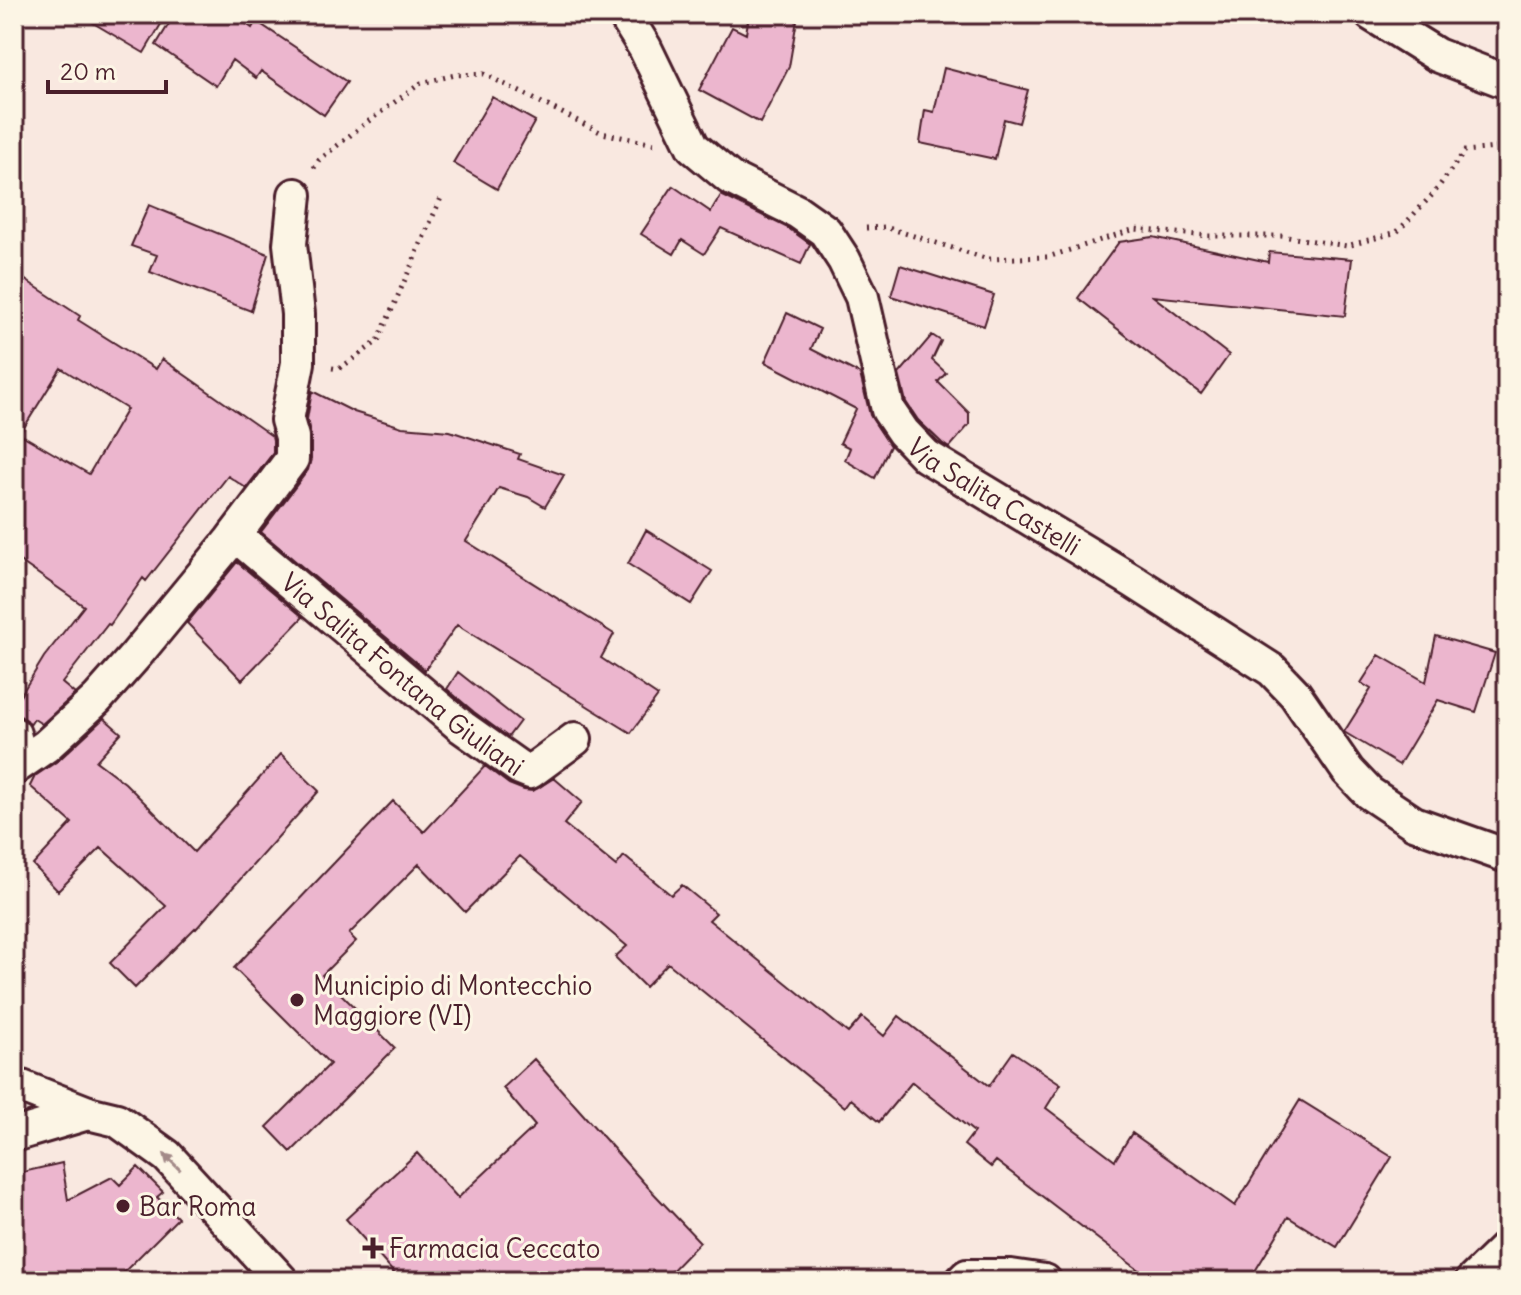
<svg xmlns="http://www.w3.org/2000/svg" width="1521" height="1295" font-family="Delius,sans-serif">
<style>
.building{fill:#ecb6ce;stroke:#4a1f2b;stroke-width:2;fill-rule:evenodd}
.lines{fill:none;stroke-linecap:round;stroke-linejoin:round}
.street-casing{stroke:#4a1f2b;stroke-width:38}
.path{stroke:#4a1f2b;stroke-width:5;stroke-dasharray:2 6;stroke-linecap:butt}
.street{stroke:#fcf5e5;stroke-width:32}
.oneway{fill:#a38a88}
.poi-dot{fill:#4a1f2b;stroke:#fcf5e5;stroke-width:3}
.labels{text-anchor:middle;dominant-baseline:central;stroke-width:6;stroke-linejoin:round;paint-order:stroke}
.street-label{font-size:26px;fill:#4a1f2b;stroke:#fcf5e5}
.poi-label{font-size:26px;fill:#4a1f2b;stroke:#fcf5e5;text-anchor:start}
</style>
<rect width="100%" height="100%" fill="#f9e8e0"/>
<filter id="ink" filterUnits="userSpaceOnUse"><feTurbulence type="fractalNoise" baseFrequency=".0125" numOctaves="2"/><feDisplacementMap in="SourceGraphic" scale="16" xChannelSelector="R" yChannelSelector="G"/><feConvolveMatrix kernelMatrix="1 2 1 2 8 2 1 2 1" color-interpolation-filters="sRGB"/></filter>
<g filter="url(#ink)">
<path class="building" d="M 78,14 L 167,14 L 144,53 Z
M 175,14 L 232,14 L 252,28 L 256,21 L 347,82 L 324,115 L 261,71 L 256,78 L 232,60 L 216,86 L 156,45 Z
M 749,14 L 798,14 L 789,67 L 760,123 L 699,90 L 732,27 L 746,34 Z
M 944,68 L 1028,90 L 1019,123 L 1004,119 L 995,159 L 920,143 L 925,110 L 934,112 Z
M 492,97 L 535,121 L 497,189 L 453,163 Z
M 673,186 L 711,212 L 721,195 L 788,228 L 810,244 L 801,264 L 721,228 L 704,254 L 682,240 L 674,254 L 641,234 Z
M 149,205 L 268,254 L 251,311 L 150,272 L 157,255 L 131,246 Z
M 1153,237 L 1268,262 L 1269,252 L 1352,259 L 1345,316 L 1153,296 L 1229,355 L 1201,394 L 1078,298 L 1119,242 Z
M 900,265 L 994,295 L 984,326 L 891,296 Z
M 24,279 L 80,316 L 78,320 L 156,369 L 162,359 L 272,436 L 273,440 L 273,453 L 246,488 L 228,476 L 146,581 L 143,578 L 110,625 L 108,624 L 62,683 L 75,694 L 42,724 L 34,719 L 30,725 L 27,720 L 20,716 L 14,716 L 14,706 L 44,657 L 84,606 L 14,557 L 14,298 ZM 61,368 L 127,409 L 89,474 L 20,434 Z
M 787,313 L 820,329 L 811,349 L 860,374 L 870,415 L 890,446 L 875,478 L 845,460 L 850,448 L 840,443 L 856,409 L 765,362 Z
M 932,335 L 941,341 L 932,360 L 946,373 L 938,382 L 969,413 L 969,425 L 949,448 L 942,443 L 918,420 L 906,402 L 899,374 Z
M 312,391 L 354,412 L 402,427 L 450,431 L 520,454 L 518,459 L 564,475 L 545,507 L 528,497 L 499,488 L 466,541 L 614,634 L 601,658 L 658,696 L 631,733 L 457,625 L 425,670 L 261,532 L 308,470 L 311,459 L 311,437 L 307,419 Z
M 646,530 L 712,571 L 691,604 L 628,564 Z
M 237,562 L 303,617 L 242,680 L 187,623 Z
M 1436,636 L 1495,653 L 1476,712 L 1438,700 L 1399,765 L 1344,732 L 1371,689 L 1361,683 L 1379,655 L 1426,682 Z
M 458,672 L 520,721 L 508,737 L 474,712 L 447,689 Z
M 104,718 L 121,733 L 96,761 L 125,783 L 194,852 L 281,754 L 319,791 L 196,929 L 195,928 L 135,988 L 110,963 L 166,906 L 101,848 L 58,891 L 33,865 L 72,823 L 30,786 L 35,776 L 59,760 Z
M 485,766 L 509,784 L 524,790 L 533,791 L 554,778 L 582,802 L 564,824 L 616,866 L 624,856 L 671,895 L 682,885 L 716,913 L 709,920 L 848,1033 L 862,1017 L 884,1036 L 899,1016 L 989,1086 L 1013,1052 L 1061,1084 L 1046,1108 L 1115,1160 L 1132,1133 L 1235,1206 L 1300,1100 L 1392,1157 L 1337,1247 L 1288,1217 L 1249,1281 L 1153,1281 L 996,1161 L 991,1167 L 964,1145 L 974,1132 L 912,1082 L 879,1122 L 851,1099 L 845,1107 L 668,963 L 645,987 L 615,957 L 627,946 L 520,856 L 465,912 L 419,864 L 349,934 L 356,941 L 322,975 L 395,1048 L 291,1152 L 267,1127 L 330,1064 L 234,968 L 393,801 L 424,832 Z
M 534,1059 L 644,1183 L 700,1242 L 662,1281 L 401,1281 L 346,1219 L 417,1153 L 458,1198 L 535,1126 L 503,1088 Z
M 62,1163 L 68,1200 L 112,1177 L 120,1185 L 138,1167 L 163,1192 L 157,1197 L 178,1218 L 115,1281 L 14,1281 L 14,1174 Z"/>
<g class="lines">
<g class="street-casing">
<g id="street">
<path id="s1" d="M 624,14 L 645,48 L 693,147 L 730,178 L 798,212 L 825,231 L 844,260 L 862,297 L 888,410 L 903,432 L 926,456 L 1133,581 L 1272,670 L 1295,694 L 1348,771 L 1369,793 L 1414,823 L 1507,856"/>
<path d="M 1371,14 L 1437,55 L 1507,82"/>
<path id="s2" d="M 235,535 L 462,727 L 520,768 L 530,772 L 575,739"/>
<path d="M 14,734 L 17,745 L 14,766"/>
<path d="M 14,768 L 46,746 L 97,699 L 136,655 L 231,540 L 292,459 L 292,437 L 287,420 L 298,363 L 298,314 L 290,244 L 295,195"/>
<path d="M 14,1084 L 88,1113 L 117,1120 L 167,1156 L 282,1281"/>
<path d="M 14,1135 L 88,1113"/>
<path d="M 962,1281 L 967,1276 L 1011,1276 L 1045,1281"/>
<path d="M 1472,1281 L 1507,1247"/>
</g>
</g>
<path class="path" d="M 314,168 L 319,160 L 366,123 L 421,83 L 455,75 L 484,74 L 602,133 L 654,144
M 866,228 L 885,227 L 988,259 L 1048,257 L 1135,229 L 1208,236 L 1281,236 L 1347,246 L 1397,232 L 1434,193 L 1465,151 L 1507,147
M 332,368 L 339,369 L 378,341 L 441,198"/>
<use href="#street" class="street"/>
</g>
<defs><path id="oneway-solid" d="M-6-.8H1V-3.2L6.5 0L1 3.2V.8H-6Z" transform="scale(2)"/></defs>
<use class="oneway" href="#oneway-solid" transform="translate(172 1162) rotate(-135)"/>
</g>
<g class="poi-dot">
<circle cx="297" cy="1000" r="8"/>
<circle cx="123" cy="1206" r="8"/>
<path d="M369 1236h8v8h8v8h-8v8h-8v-8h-8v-8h8z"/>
</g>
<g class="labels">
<g class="street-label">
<text stroke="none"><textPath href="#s1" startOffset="638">Via Salita Castelli</textPath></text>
<text stroke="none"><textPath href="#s2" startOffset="218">Via Salita Fontana Giuliani</textPath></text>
</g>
<g class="poi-label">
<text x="313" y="985">Municipio di Montecchio<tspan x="313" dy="30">Maggiore (VI)</tspan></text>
<text x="139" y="1206">Bar Roma</text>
<text x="389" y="1248">Farmacia Ceccato</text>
</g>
</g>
<rect width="1521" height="1295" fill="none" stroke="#fcf5e5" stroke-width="48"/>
<rect x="24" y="24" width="1473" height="1247" fill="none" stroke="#4a1f2b" stroke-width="3" filter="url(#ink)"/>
<path d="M48 80v12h118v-12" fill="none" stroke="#4a1f2b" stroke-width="4"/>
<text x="60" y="80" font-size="24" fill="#4a1f2b" stroke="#fcf5e5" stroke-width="6" paint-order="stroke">20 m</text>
</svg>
